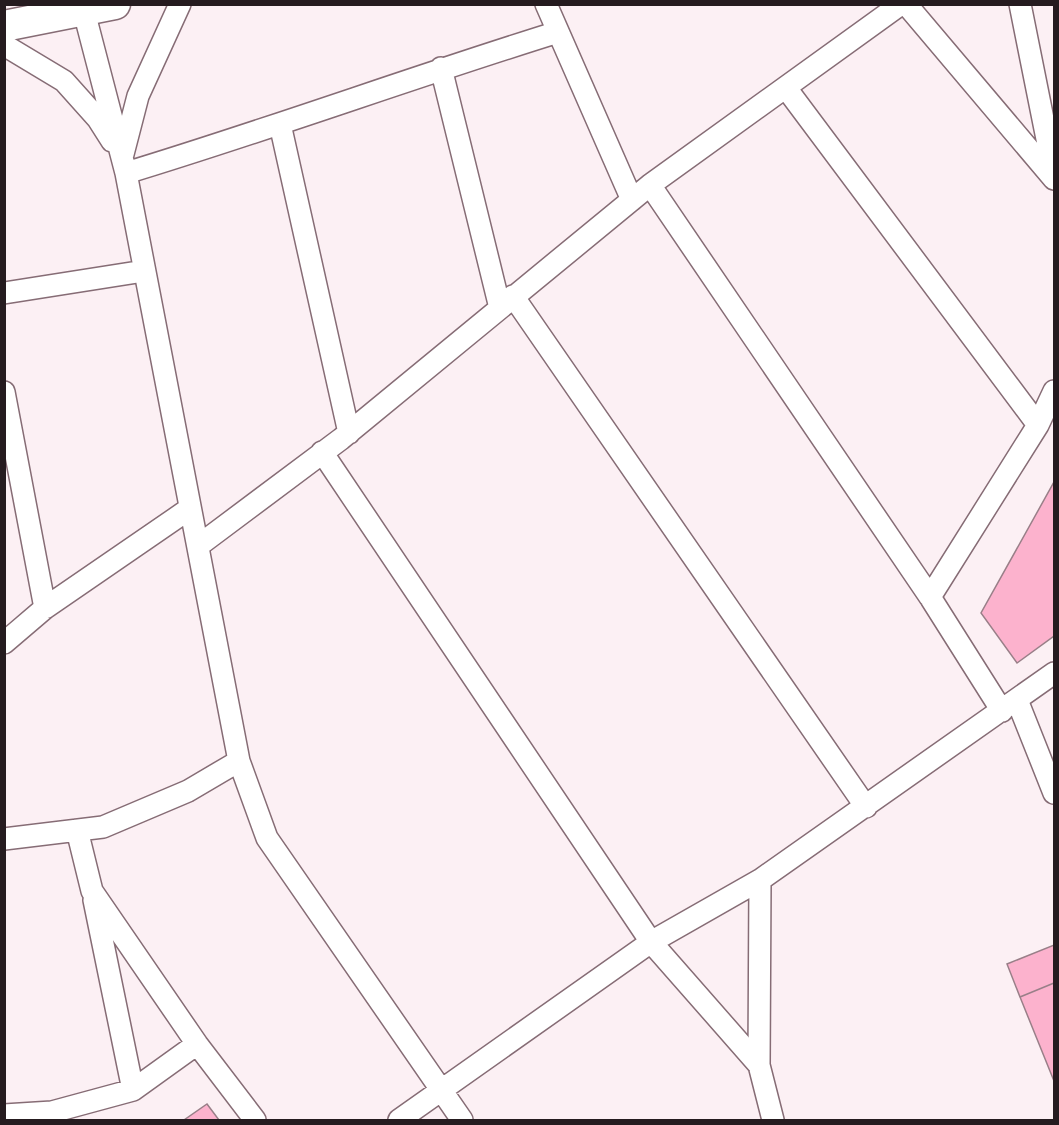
<svg xmlns="http://www.w3.org/2000/svg" width="1059" height="1125" font-family="Literata,serif">
<style>
.building{fill:#fcb2cd;stroke:#997f88;stroke-width:1.5}
.lines{fill:none;stroke-linecap:round;stroke-linejoin:round}
.minor-casing{stroke:#866c75;stroke-width:24}
.secondary-casing{stroke:#866c75;stroke-width:33}
.minor{stroke:#fff;stroke-width:21}
.secondary{stroke:#fff;stroke-width:30}
</style>
<rect width="100%" height="100%" fill="#fcf0f4"/>
<path class="building" d="M 1054,482 L 1054,636 L 1017,663 L 981,613 Z
M 1054,945 L 1054,983 L 1020,997 L 1007,964 Z
M 1054,983 L 1054,1081 L 1020,997 Z
M 207,1104 L 219,1120 L 184,1120 Z"/>
<g class="lines">
<g class="minor-casing">
<path id="minor" d="M 82,4 L 126,173 L 239,761 L 267,838 L 462,1120
M 546,4 L 632,200
M 906,4 L 1054,179
M 1020,4 L 1054,174
M 4,45 L 64,81 L 98,119 L 112,141
M 441,68 L 500,308
M 786,88 L 1038,425
M 280,124 L 349,433
M 123,154 L 138,96 L 180,4
M 126,173 C 271,129 413,77 558,32
M 650,185 L 930,597 L 1002,711
M 4,293 L 144,271
M 513,296 L 866,807
M 4,392 L 45,608
M 322,452 L 651,942 L 759,1065 L 773,1120
M 198,546 L 341,439 L 650,185 L 901,4
M 930,597 L 1038,425 L 1054,391
M 4,643 L 45,608 L 189,509
M 1017,700 L 1054,793
M 77,830 L 92,891 L 197,1044 L 255,1120
M 4,839 L 103,827 L 188,791 L 239,761
M 94,900 L 133,1090
M 759,1065 L 760,880
M 4,1115 L 52,1112 L 133,1090 L 197,1044
M 399,1120 L 651,942 L 760,880 L 1054,673"/>
</g>
<g class="secondary-casing">
<path id="secondary" d="M 4,26 L 115,4"/>
</g>
<use href="#minor" class="minor"/>
<use href="#secondary" class="secondary"/>
</g>
<rect width="1059" height="1125" fill="none" stroke="#251b1f" stroke-width="12"/>
</svg>
